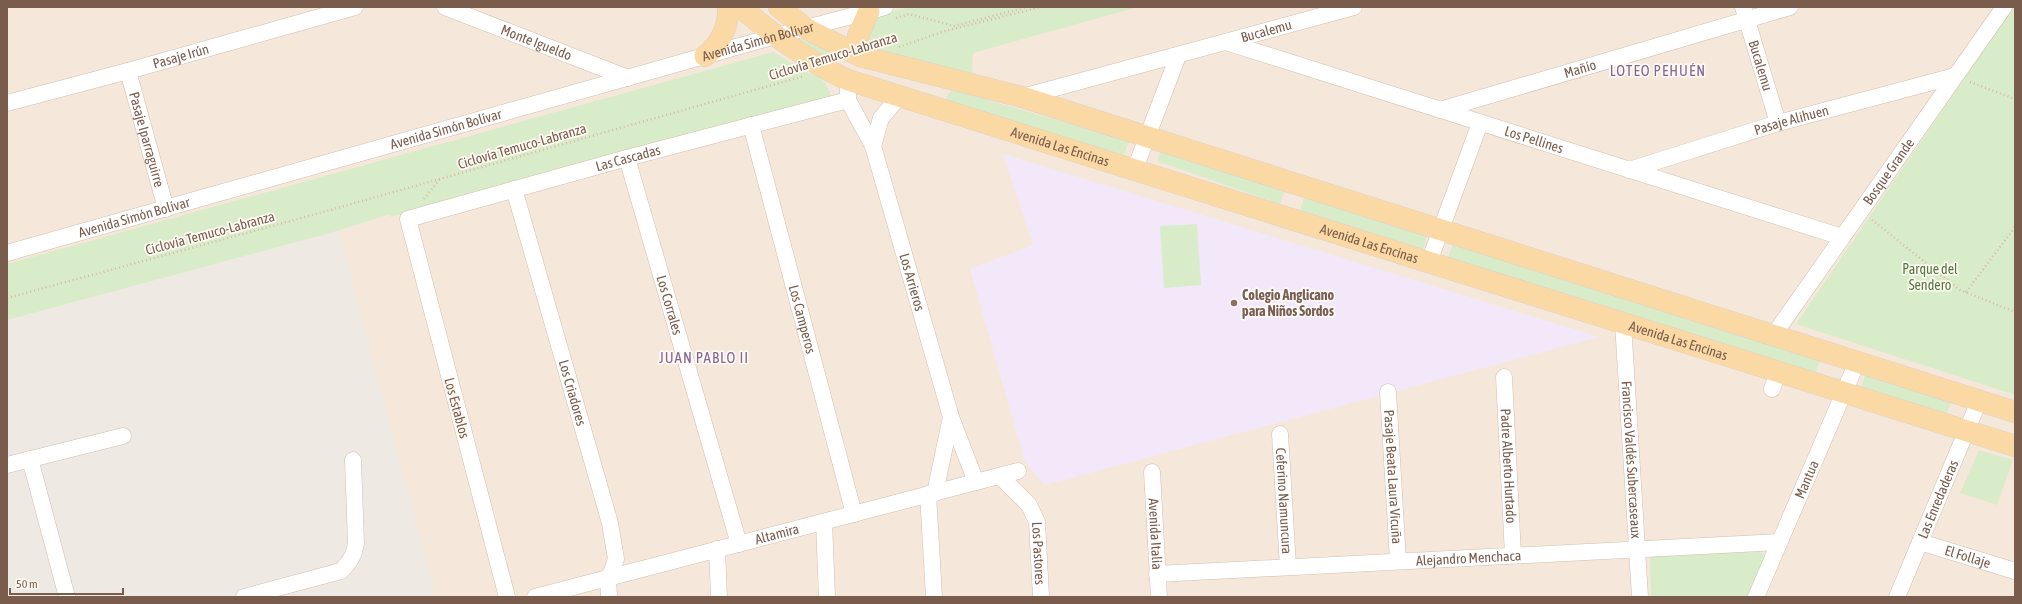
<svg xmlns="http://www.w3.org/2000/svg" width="2022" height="604" font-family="'Asap Condensed',sans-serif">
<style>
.residential{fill:#f5e8da}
.industrial{fill:#efe9e4}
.education{fill:#f3e8fa}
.green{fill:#d8ecc9}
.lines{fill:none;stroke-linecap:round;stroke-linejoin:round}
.minor-casing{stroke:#d1beb0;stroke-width:17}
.major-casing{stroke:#dad1cd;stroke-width:22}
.path{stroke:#d9b8a5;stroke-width:2.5;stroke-dasharray:1 3;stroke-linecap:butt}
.minor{stroke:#fff;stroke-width:16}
.major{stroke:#fbd9a5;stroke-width:21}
.education-dot{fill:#8d6e63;stroke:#fffaf3;stroke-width:1.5}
.labels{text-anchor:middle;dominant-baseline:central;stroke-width:3.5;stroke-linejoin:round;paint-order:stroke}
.street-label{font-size:14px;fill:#7a5c4d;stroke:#fffaf3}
.park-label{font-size:14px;fill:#537a41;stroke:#fffaf3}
.education-label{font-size:14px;font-weight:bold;fill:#785e54;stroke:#fffaf3;text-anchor:start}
.neighbourhood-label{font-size:15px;letter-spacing:1px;fill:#846695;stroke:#fffaf3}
</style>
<rect width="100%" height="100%" fill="#fdf6ec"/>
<path class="residential" d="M 7,7 L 2015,7 L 2015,597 L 7,597 Z"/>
<path class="industrial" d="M 337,231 L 339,233 L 436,597 L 7,597 L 7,320 Z"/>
<path class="education" d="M 1003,154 L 1306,247 L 1599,337 L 1045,485 L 1025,462 L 970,269 L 1033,245 Z"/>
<path class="green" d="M 909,7 L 1138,7 L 973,53 L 972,77 L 869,50 L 864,32 L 875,16 Z
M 2013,7 L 2015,7 L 2015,395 L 1796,324 Z
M 805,38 L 840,58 L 827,61 L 796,41 Z
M 773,52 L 810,74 C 820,72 830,89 831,97 L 391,217 L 390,214 L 337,231 L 7,320 L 7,264 Z
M 953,90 L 1130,141 L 1121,159 L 944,104 L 948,94 Z
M 1162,147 L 1285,189 L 1280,204 L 1157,161 Z
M 1305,195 L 1428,232 L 1423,249 L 1300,211 Z
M 1197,224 L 1201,285 L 1164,288 L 1160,226 Z
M 1454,242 L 1821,358 L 1814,376 L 1446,261 Z
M 1867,370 L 1953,397 L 1945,418 L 1859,392 Z
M 1979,450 L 2013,460 L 1997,505 L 1960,493 Z
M 1759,552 L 1766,555 L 1748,597 L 1651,597 L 1650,555 Z"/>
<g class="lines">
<g class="minor-casing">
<g id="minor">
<path id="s1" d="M 445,7 L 628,78"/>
<path id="s2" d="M 1743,7 L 1778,123"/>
<path id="s3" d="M 1226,42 L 1842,237"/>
<path id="s4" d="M 128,71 L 166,209"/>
<path id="s5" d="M 848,89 L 848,100 L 873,146 L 951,417 L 935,493"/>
<path id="s6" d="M 1022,97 L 1354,7"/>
<path id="s7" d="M 7,103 L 128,71 L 355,7"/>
<path id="s8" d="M 1440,110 L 1790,7"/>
<path id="s9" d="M 751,125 L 854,514"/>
<path d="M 873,146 L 881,118 L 899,97"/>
<path id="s10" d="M 627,158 L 739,544"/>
<path d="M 1135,169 L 1178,56"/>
<path id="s11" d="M 1629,170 L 1778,123 L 1955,76"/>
<path id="s12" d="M 514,189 L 610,523 L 616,559 L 612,571 L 608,578 L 609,597"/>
<path id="s13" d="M 7,253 L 761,40 L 885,7"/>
<path d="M 1429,262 L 1480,123"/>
<path id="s14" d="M 1623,323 L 1640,597"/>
<path id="s15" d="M 1773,336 L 2004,7"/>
<path id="s16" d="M 1504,377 L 1513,555"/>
<path d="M 1772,389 L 1778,372"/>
<path id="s17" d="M 1388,392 L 1398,561"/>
<path d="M 951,417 L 976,482"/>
<path id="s18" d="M 1280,434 L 1288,567"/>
<path d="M 30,459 L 67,597"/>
<path d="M 7,465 L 123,436"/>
<path id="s19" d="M 1152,472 L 1159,597"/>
<path id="s20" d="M 1000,476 L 1029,505 L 1037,522 L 1041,597"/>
<path d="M 928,494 L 934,597"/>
<path d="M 824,522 L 827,597"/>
<path id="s21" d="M 1920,542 L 2015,571"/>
<path d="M 717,549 L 719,597"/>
<path id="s22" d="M 1157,574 L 1780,542"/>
<path d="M 244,597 L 341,571 C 350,562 354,556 356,543 L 353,460"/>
<path id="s23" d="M 507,597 L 408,219 L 627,158 L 848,100"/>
<path id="s24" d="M 535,597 L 1018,471"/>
<path id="s25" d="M 1756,597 L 1857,362"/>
<path id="s26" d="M 1897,597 L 1979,401"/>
</g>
</g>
<g class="major-casing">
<g id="major">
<path id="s27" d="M 740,7 C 773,34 808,62 848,80 L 2015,446"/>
<path d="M 779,7 L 805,28 L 860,56 L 1022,97 L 2015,412"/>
<path d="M 705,56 C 720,44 729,27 728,7"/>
<path d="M 860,56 L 858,36 L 869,11"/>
</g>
</g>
<path class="path" d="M 896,18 L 909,14 L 954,26 L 1027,7
M 899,47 L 945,31 L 1041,7
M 1970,82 L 2015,99
M 424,199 L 440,179
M 1872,220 L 1960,290 L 2015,312
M 1966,292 L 2015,227
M 7,298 L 309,216 L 804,76"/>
<use href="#minor" class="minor"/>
<use href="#major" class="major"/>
</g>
<circle class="education-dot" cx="1234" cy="303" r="4"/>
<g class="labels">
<g class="street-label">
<text stroke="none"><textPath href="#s6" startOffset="253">Bucalemu</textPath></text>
<text stroke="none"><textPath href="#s13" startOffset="780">Avenida Simón Bolívar</textPath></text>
<text stroke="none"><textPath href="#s1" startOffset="98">Monte Igueldo</textPath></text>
<text stroke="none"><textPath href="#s7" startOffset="180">Pasaje Irún</textPath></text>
<text transform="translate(833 56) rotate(-17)">Ciclovía Temuco-Labranza</text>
<text stroke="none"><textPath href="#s2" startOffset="61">Bucalemu</textPath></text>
<text stroke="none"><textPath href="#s8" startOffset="146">Mañío</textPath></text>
<text stroke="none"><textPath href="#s11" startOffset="170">Pasaje Alihuen</textPath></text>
<text stroke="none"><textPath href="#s13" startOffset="456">Avenida Simón Bolívar</textPath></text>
<text stroke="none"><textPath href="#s4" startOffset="71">Pasaje Iparraguirre</textPath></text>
<text stroke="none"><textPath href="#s3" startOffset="323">Los Pellines</textPath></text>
<text transform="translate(522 146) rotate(-16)">Ciclovía Temuco-Labranza</text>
<text stroke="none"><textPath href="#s27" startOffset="353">Avenida Las Encinas</textPath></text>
<text stroke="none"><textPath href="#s23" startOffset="619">Las Cascadas</textPath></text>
<text stroke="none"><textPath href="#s15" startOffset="201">Bosque Grande</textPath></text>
<text stroke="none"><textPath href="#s13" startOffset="132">Avenida Simón Bolívar</textPath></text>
<text transform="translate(210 233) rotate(-15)">Ciclovía Temuco-Labranza</text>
<text stroke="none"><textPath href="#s27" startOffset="677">Avenida Las Encinas</textPath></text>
<text stroke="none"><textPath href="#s5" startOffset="205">Los Arrieros</textPath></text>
<text stroke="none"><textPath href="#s10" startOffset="153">Los Corrales</textPath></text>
<text stroke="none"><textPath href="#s9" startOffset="201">Los Camperos</textPath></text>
<text stroke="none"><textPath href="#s27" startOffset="1001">Avenida Las Encinas</textPath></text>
<text stroke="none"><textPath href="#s12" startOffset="212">Los Criadores</textPath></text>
<text transform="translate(457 408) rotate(75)">Los Establos</text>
<text stroke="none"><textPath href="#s14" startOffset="137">Francisco Valdés Subercaseaux</textPath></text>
<text stroke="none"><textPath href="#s16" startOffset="89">Padre Alberto Hurtado</textPath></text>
<text stroke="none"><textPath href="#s17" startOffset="85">Pasaje Beata Laura Vicuña</textPath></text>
<text stroke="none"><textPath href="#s25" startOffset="128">Mantua</textPath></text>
<text stroke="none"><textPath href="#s26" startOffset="106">Las Enredaderas</textPath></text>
<text stroke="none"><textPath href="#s18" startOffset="67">Ceferino Namuncura</textPath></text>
<text stroke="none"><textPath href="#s24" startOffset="250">Altamira</textPath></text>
<text stroke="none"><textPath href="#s19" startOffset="62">Avenida Italia</textPath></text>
<text stroke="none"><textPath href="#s20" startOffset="91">Los Pastores</textPath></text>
<text stroke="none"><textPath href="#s21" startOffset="50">El Follaje</textPath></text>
<text stroke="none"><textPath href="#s22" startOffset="312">Alejandro Menchaca</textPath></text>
</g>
<g class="park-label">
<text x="1930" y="269">Parque del<tspan x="1930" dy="16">Sendero</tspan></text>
</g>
<g class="education-label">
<text x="1242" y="295">Colegio Anglicano<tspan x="1242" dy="16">para Niños Sordos</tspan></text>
</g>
<g class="neighbourhood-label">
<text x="1658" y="70">LOTEO PEHUÉN</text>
<text x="704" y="357">JUAN PABLO II</text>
</g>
</g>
<rect width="2022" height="604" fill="none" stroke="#7a5c4d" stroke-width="16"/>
<path d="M10 588v6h113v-6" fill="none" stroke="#7a5c4d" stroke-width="2"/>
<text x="16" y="588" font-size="12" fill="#7a5c4d" stroke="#fffaf3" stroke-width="3" paint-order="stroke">50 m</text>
</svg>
